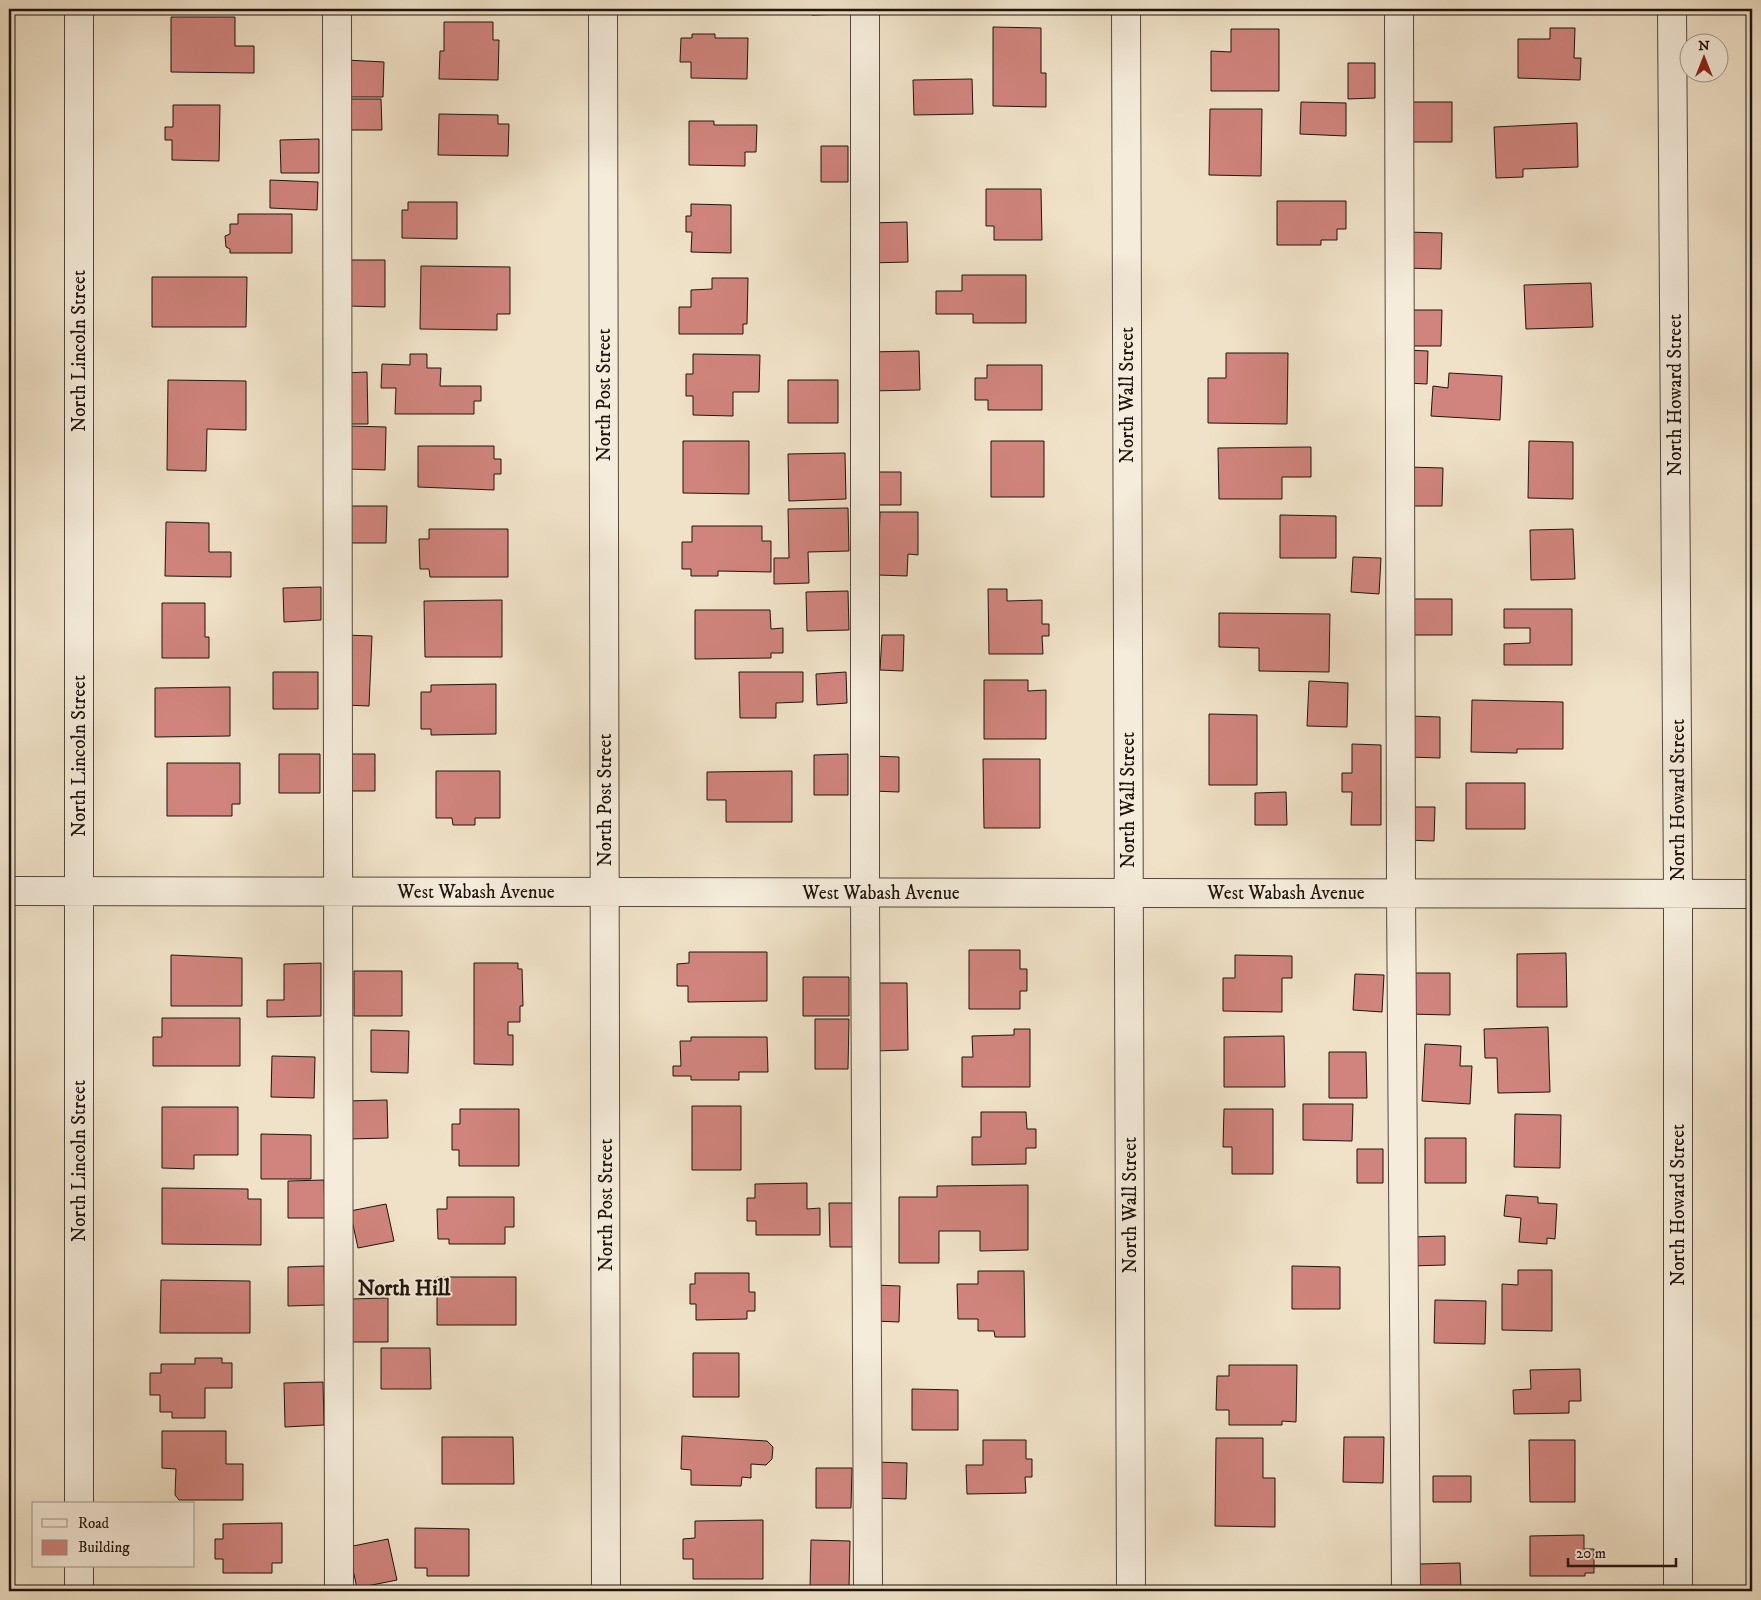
<svg xmlns="http://www.w3.org/2000/svg" width="1761" height="1600" font-family="'IM FELL DW Pica',serif">
<style>
.building{fill:#d0847d;stroke:#1f140e}
.lines{fill:none;stroke-linecap:round;stroke-linejoin:round}
.minor-casing{stroke:#53483c;stroke-width:30}
.minor{stroke:#f5ecdb;stroke-width:28}
.labels{text-anchor:middle;dominant-baseline:central;stroke-width:4;stroke-linejoin:round;paint-order:stroke}
.street-label{font-size:19px;fill:#1f140e;stroke:#f5ecdb}
.quarter-label{font-size:21px;font-weight:bold;fill:#1f140e;stroke:#f5ecdb}
</style>
<rect width="100%" height="100%" fill="#f0e2c8"/>
<filter id="stains"><feTurbulence type="fractalNoise" baseFrequency=".004" numOctaves="4"/><feColorMatrix values="0 0 0 0 .2 0 0 0 0 .09 0 0 0 0 .02 0 0 0 .5 -.17"/></filter>
<radialGradient id="worn" r=".72"><stop offset=".6" stop-color="#630" stop-opacity="0"/><stop offset="1" stop-color="#630" stop-opacity=".3"/></radialGradient>
<path class="building" d="M 811,9 L 845,9 L 845,14 L 812,15 Z
M 1205,9 L 1255,9 L 1255,13 L 1205,13 Z
M 171,17 L 235,17 L 235,46 L 254,46 L 254,73 L 171,72 Z
M 444,22 L 493,22 L 493,40 L 499,40 L 498,80 L 439,79 L 440,51 L 444,51 Z
M 993,27 L 1041,28 L 1041,73 L 1046,73 L 1046,107 L 993,106 Z
M 1550,28 L 1575,28 L 1574,58 L 1581,58 L 1580,80 L 1518,78 L 1518,39 L 1550,39 Z
M 1231,29 L 1279,29 L 1279,91 L 1211,91 L 1211,51 L 1231,52 Z
M 692,34 L 715,34 L 715,38 L 748,38 L 747,79 L 691,78 L 691,62 L 680,62 L 681,38 L 692,38 Z
M 346,60 L 384,62 L 383,97 L 345,97 Z
M 1348,63 L 1375,63 L 1375,98 L 1348,99 Z
M 972,79 L 973,114 L 914,115 L 913,80 Z
M 350,99 L 381,99 L 382,130 L 350,130 Z
M 1301,102 L 1346,103 L 1346,136 L 1300,134 Z
M 1406,102 L 1452,102 L 1452,142 L 1406,142 Z
M 173,105 L 220,105 L 219,161 L 172,160 L 172,140 L 165,140 L 165,127 L 173,127 Z
M 1210,109 L 1262,109 L 1261,176 L 1209,175 Z
M 439,114 L 498,115 L 498,124 L 509,124 L 508,156 L 438,155 Z
M 689,121 L 714,121 L 714,125 L 757,125 L 756,152 L 745,152 L 745,166 L 689,165 Z
M 1577,123 L 1578,167 L 1523,169 L 1523,177 L 1496,178 L 1494,127 Z
M 319,139 L 319,173 L 281,173 L 280,140 Z
M 821,146 L 848,146 L 848,182 L 821,182 Z
M 270,180 L 318,182 L 317,210 L 270,208 Z
M 986,189 L 1041,189 L 1042,240 L 994,240 L 994,226 L 986,226 Z
M 1277,201 L 1346,201 L 1346,229 L 1337,229 L 1337,240 L 1321,240 L 1321,245 L 1277,245 Z
M 408,202 L 457,202 L 457,239 L 402,238 L 402,210 L 408,210 Z
M 691,204 L 731,205 L 731,253 L 691,252 L 692,232 L 686,232 L 686,216 L 691,216 Z
M 238,214 L 292,214 L 292,253 L 230,253 L 230,249 L 226,247 L 225,236 L 230,234 L 230,224 L 238,224 Z
M 907,222 L 908,262 L 869,263 L 869,223 Z
M 1407,232 L 1442,233 L 1441,269 L 1406,268 Z
M 350,260 L 385,260 L 385,307 L 349,306 Z
M 421,266 L 510,267 L 510,314 L 497,314 L 497,330 L 420,329 Z
M 962,275 L 1026,275 L 1026,323 L 973,323 L 973,314 L 936,314 L 936,291 L 962,291 Z
M 152,277 L 247,277 L 246,327 L 152,327 Z
M 712,278 L 748,278 L 747,324 L 743,324 L 743,334 L 679,334 L 679,307 L 691,307 L 691,290 L 712,289 Z
M 1591,283 L 1593,327 L 1526,329 L 1524,285 Z
M 1406,310 L 1442,310 L 1441,346 L 1406,346 Z
M 1406,350 L 1428,351 L 1427,384 L 1406,383 Z
M 919,351 L 920,390 L 869,391 L 868,352 Z
M 1226,353 L 1288,353 L 1287,424 L 1208,423 L 1208,378 L 1226,378 Z
M 410,354 L 427,354 L 427,368 L 441,368 L 440,386 L 481,386 L 481,401 L 474,401 L 474,414 L 395,414 L 396,388 L 381,388 L 382,364 L 410,365 Z
M 693,354 L 760,355 L 759,392 L 733,392 L 733,416 L 693,415 L 693,396 L 686,396 L 686,374 L 693,374 Z
M 987,365 L 1042,365 L 1042,410 L 988,410 L 988,400 L 975,400 L 975,378 L 987,378 Z
M 367,372 L 368,424 L 345,424 L 344,373 Z
M 1449,373 L 1502,376 L 1500,420 L 1431,416 L 1433,386 L 1448,388 Z
M 168,380 L 246,381 L 246,430 L 207,429 L 206,471 L 167,470 Z
M 788,380 L 838,380 L 838,423 L 788,423 Z
M 346,426 L 386,427 L 385,470 L 346,469 Z
M 683,441 L 749,441 L 749,494 L 683,493 Z
M 991,441 L 1044,441 L 1044,497 L 991,497 Z
M 1529,441 L 1573,442 L 1573,499 L 1528,498 Z
M 418,446 L 494,446 L 494,459 L 501,459 L 501,474 L 494,474 L 494,490 L 418,487 Z
M 1311,447 L 1311,477 L 1282,477 L 1282,499 L 1219,499 L 1218,448 Z
M 845,453 L 846,499 L 789,501 L 788,454 Z
M 1408,467 L 1443,468 L 1442,506 L 1408,506 Z
M 876,472 L 901,472 L 901,505 L 877,505 Z
M 343,506 L 387,506 L 386,543 L 343,543 Z
M 848,508 L 849,551 L 808,552 L 809,583 L 774,584 L 774,558 L 789,558 L 788,509 Z
M 880,512 L 918,512 L 918,555 L 908,554 L 907,576 L 878,575 Z
M 1280,515 L 1336,516 L 1336,558 L 1280,558 Z
M 166,522 L 209,523 L 209,552 L 231,552 L 231,577 L 165,576 Z
M 692,526 L 762,526 L 762,541 L 771,541 L 771,572 L 718,571 L 718,576 L 691,576 L 691,569 L 682,569 L 682,542 L 692,542 Z
M 429,529 L 508,529 L 508,577 L 430,577 L 429,569 L 420,569 L 419,539 L 429,539 Z
M 1573,529 L 1575,579 L 1531,580 L 1530,530 Z
M 1353,557 L 1381,558 L 1379,594 L 1351,592 Z
M 321,587 L 321,620 L 284,622 L 283,588 Z
M 988,589 L 1007,589 L 1007,601 L 1042,600 L 1042,624 L 1049,624 L 1049,636 L 1042,636 L 1043,654 L 989,654 Z
M 848,591 L 849,630 L 807,631 L 806,592 Z
M 1408,599 L 1452,599 L 1452,635 L 1408,635 Z
M 502,600 L 502,657 L 425,657 L 424,601 Z
M 162,603 L 205,603 L 205,637 L 209,637 L 209,658 L 162,658 Z
M 1504,609 L 1572,609 L 1572,665 L 1504,665 L 1504,644 L 1530,643 L 1530,628 L 1504,628 Z
M 695,610 L 770,610 L 771,629 L 783,628 L 783,653 L 771,653 L 771,658 L 695,659 Z
M 1219,613 L 1330,614 L 1329,672 L 1259,671 L 1259,648 L 1219,647 Z
M 346,635 L 372,636 L 369,706 L 344,705 Z
M 882,635 L 904,635 L 903,671 L 880,670 Z
M 273,672 L 318,672 L 318,709 L 273,709 Z
M 739,672 L 803,672 L 803,702 L 776,703 L 776,718 L 740,718 Z
M 846,672 L 847,703 L 817,705 L 816,674 Z
M 984,680 L 1028,680 L 1028,691 L 1046,690 L 1046,739 L 984,739 Z
M 1309,681 L 1348,683 L 1347,727 L 1307,726 Z
M 496,684 L 496,734 L 431,735 L 431,729 L 421,729 L 421,692 L 431,692 L 431,685 Z
M 230,687 L 230,736 L 155,737 L 155,688 Z
M 1472,700 L 1563,702 L 1563,749 L 1517,749 L 1517,753 L 1471,752 Z
M 1209,714 L 1257,715 L 1257,785 L 1209,785 Z
M 1409,716 L 1440,717 L 1440,758 L 1408,757 Z
M 1352,744 L 1381,745 L 1381,825 L 1351,825 L 1352,792 L 1342,792 L 1342,773 L 1352,773 Z
M 279,754 L 320,754 L 320,793 L 279,793 Z
M 346,754 L 375,754 L 375,791 L 346,791 Z
M 848,754 L 848,795 L 814,795 L 814,755 Z
M 872,756 L 899,757 L 899,792 L 872,791 Z
M 983,759 L 1040,759 L 1040,828 L 984,828 Z
M 167,763 L 240,763 L 240,804 L 232,804 L 232,816 L 167,816 Z
M 436,771 L 500,771 L 500,818 L 475,818 L 475,825 L 453,825 L 452,818 L 436,818 Z
M 792,771 L 792,822 L 726,822 L 726,800 L 707,800 L 707,772 Z
M 1466,783 L 1525,783 L 1525,829 L 1466,829 Z
M 1286,792 L 1287,825 L 1255,825 L 1255,793 Z
M 1407,807 L 1435,807 L 1434,841 L 1406,840 Z
M 969,950 L 1020,950 L 1020,969 L 1027,969 L 1027,991 L 1020,991 L 1020,1009 L 969,1009 Z
M 689,952 L 767,952 L 767,1001 L 688,1002 L 688,986 L 677,986 L 677,964 L 689,963 Z
M 1566,953 L 1567,1007 L 1517,1007 L 1517,954 Z
M 171,955 L 242,958 L 242,1006 L 171,1006 Z
M 1235,955 L 1292,956 L 1292,978 L 1282,978 L 1282,1012 L 1223,1011 L 1223,978 L 1235,978 Z
M 321,963 L 321,1016 L 267,1017 L 267,1000 L 284,1000 L 284,964 Z
M 474,963 L 518,963 L 518,969 L 522,969 L 523,1006 L 520,1006 L 520,1022 L 508,1022 L 508,1035 L 513,1035 L 513,1065 L 474,1064 Z
M 354,971 L 402,971 L 402,1016 L 354,1016 Z
M 1409,973 L 1450,973 L 1450,1015 L 1408,1014 Z
M 1355,974 L 1384,975 L 1382,1012 L 1353,1010 Z
M 803,977 L 849,977 L 849,1016 L 803,1016 Z
M 873,983 L 907,983 L 908,1050 L 874,1051 Z
M 162,1018 L 240,1018 L 240,1066 L 153,1066 L 153,1037 L 162,1037 Z
M 815,1019 L 849,1019 L 848,1069 L 815,1069 Z
M 1548,1027 L 1550,1092 L 1498,1093 L 1497,1058 L 1485,1058 L 1484,1029 Z
M 1014,1029 L 1030,1029 L 1030,1087 L 962,1087 L 962,1057 L 973,1057 L 972,1036 L 1014,1035 Z
M 371,1030 L 409,1031 L 408,1073 L 371,1072 Z
M 1284,1036 L 1285,1087 L 1224,1087 L 1224,1037 Z
M 691,1037 L 767,1037 L 768,1072 L 739,1072 L 739,1080 L 691,1080 L 691,1076 L 673,1076 L 673,1066 L 681,1066 L 680,1041 L 691,1041 Z
M 1425,1044 L 1461,1046 L 1460,1066 L 1472,1066 L 1470,1104 L 1422,1101 Z
M 1329,1052 L 1366,1052 L 1367,1098 L 1329,1098 Z
M 272,1056 L 315,1057 L 314,1098 L 271,1097 Z
M 387,1100 L 388,1138 L 348,1139 L 347,1101 Z
M 1303,1104 L 1353,1104 L 1352,1141 L 1303,1140 Z
M 692,1106 L 741,1106 L 741,1170 L 692,1170 Z
M 162,1107 L 238,1107 L 238,1155 L 194,1155 L 194,1169 L 162,1168 Z
M 460,1109 L 519,1109 L 519,1166 L 459,1166 L 459,1150 L 452,1150 L 452,1124 L 460,1124 Z
M 1224,1109 L 1273,1109 L 1273,1174 L 1232,1174 L 1232,1147 L 1223,1147 Z
M 981,1112 L 1026,1112 L 1027,1129 L 1036,1129 L 1036,1148 L 1026,1148 L 1026,1164 L 972,1165 L 972,1137 L 981,1137 Z
M 1515,1114 L 1561,1115 L 1560,1168 L 1514,1167 Z
M 261,1134 L 311,1135 L 311,1179 L 261,1179 Z
M 1425,1138 L 1466,1138 L 1466,1183 L 1425,1183 Z
M 1357,1149 L 1383,1149 L 1383,1183 L 1357,1183 Z
M 324,1180 L 325,1218 L 288,1218 L 288,1181 Z
M 807,1183 L 807,1209 L 820,1208 L 820,1235 L 756,1235 L 756,1221 L 747,1221 L 747,1198 L 755,1198 L 755,1184 Z
M 1028,1185 L 1028,1250 L 980,1251 L 980,1231 L 939,1231 L 939,1263 L 899,1263 L 899,1197 L 937,1197 L 937,1186 Z
M 162,1188 L 248,1189 L 248,1199 L 261,1199 L 261,1245 L 162,1244 Z
M 1506,1195 L 1538,1197 L 1538,1203 L 1557,1204 L 1555,1239 L 1547,1238 L 1547,1244 L 1519,1242 L 1521,1218 L 1504,1216 Z
M 447,1197 L 514,1197 L 514,1227 L 505,1227 L 505,1244 L 449,1244 L 449,1239 L 438,1239 L 437,1209 L 447,1209 Z
M 829,1203 L 853,1203 L 853,1247 L 830,1247 Z
M 386,1204 L 394,1241 L 358,1248 L 350,1211 Z
M 1445,1236 L 1445,1265 L 1410,1266 L 1410,1237 Z
M 324,1266 L 325,1305 L 288,1306 L 288,1267 Z
M 1292,1266 L 1340,1267 L 1340,1309 L 1292,1309 Z
M 1518,1270 L 1552,1270 L 1552,1331 L 1502,1330 L 1502,1284 L 1518,1285 Z
M 978,1271 L 1024,1271 L 1025,1337 L 995,1337 L 994,1331 L 978,1331 L 978,1319 L 958,1319 L 957,1284 L 978,1284 Z
M 695,1273 L 749,1273 L 749,1292 L 755,1292 L 755,1311 L 747,1311 L 747,1319 L 696,1320 L 696,1304 L 690,1304 L 690,1284 L 695,1284 Z
M 437,1277 L 516,1277 L 516,1325 L 437,1325 Z
M 161,1280 L 250,1281 L 250,1333 L 160,1333 Z
M 875,1285 L 900,1286 L 899,1322 L 874,1321 Z
M 388,1298 L 388,1342 L 350,1342 L 350,1299 Z
M 1435,1300 L 1486,1301 L 1485,1344 L 1434,1343 Z
M 381,1348 L 430,1348 L 431,1389 L 381,1389 Z
M 693,1353 L 739,1353 L 739,1397 L 693,1397 Z
M 195,1358 L 222,1358 L 222,1363 L 232,1363 L 232,1388 L 205,1388 L 205,1418 L 172,1418 L 172,1412 L 160,1412 L 160,1395 L 150,1395 L 150,1373 L 161,1373 L 161,1364 L 195,1364 Z
M 1229,1365 L 1297,1365 L 1296,1422 L 1282,1421 L 1282,1425 L 1229,1425 L 1229,1410 L 1216,1410 L 1217,1376 L 1229,1376 Z
M 1580,1369 L 1581,1401 L 1569,1401 L 1569,1413 L 1514,1414 L 1513,1390 L 1531,1389 L 1530,1370 Z
M 323,1382 L 324,1425 L 285,1427 L 284,1383 Z
M 912,1389 L 958,1390 L 958,1430 L 912,1430 Z
M 162,1431 L 226,1431 L 226,1464 L 243,1464 L 243,1500 L 179,1500 L 175,1495 L 176,1469 L 162,1468 Z
M 682,1436 L 767,1441 L 773,1447 L 772,1459 L 766,1465 L 751,1464 L 751,1478 L 742,1477 L 741,1486 L 691,1485 L 691,1470 L 681,1469 Z
M 442,1437 L 513,1437 L 514,1484 L 442,1484 Z
M 1344,1437 L 1384,1437 L 1383,1483 L 1343,1482 Z
M 1216,1438 L 1263,1438 L 1263,1478 L 1275,1478 L 1275,1527 L 1215,1526 Z
M 983,1440 L 1026,1440 L 1026,1459 L 1032,1459 L 1032,1477 L 1025,1477 L 1026,1493 L 967,1494 L 966,1465 L 983,1465 Z
M 1529,1440 L 1575,1440 L 1575,1502 L 1530,1502 Z
M 874,1462 L 907,1463 L 906,1499 L 874,1498 Z
M 816,1468 L 852,1468 L 851,1508 L 816,1508 Z
M 1433,1476 L 1471,1476 L 1471,1502 L 1433,1502 Z
M 763,1520 L 763,1579 L 693,1579 L 693,1559 L 683,1559 L 683,1539 L 695,1538 L 695,1521 Z
M 282,1523 L 282,1563 L 272,1563 L 272,1573 L 223,1573 L 223,1559 L 215,1559 L 215,1539 L 223,1539 L 223,1524 Z
M 415,1528 L 469,1529 L 469,1576 L 427,1576 L 427,1568 L 415,1568 Z
M 1749,1531 L 1752,1531 L 1752,1579 L 1749,1579 Z
M 1584,1535 L 1584,1549 L 1594,1549 L 1594,1573 L 1585,1573 L 1585,1576 L 1530,1576 L 1530,1536 Z
M 388,1539 L 397,1580 L 357,1588 L 348,1547 Z
M 811,1540 L 850,1541 L 849,1589 L 810,1588 Z
M 1460,1563 L 1461,1591 L 1419,1591 L 1419,1564 Z
M 388,1590 L 388,1591 L 348,1591 Z"/>
<g class="lines">
<g class="minor-casing">
<path id="minor" d="M 337,9 L 339,1591
M 603,9 L 606,1591
M 865,9 L 865,893 L 868,1591
M 1126,9 L 1131,1591
M 1399,9 L 1401,893 L 1406,1591
M 1672,9 L 1678,893 L 1678,1591
M 9,891 L 1752,894
M 79,1504 L 79,9
M 79,1591 L 79,1566"/>
</g>
<use href="#minor" class="minor"/>
</g>
<g class="labels">
<g class="street-label">
<text transform="translate(79 351) rotate(-90)">North Lincoln Street</text>
<text transform="translate(604 395) rotate(-90)">North Post Street</text>
<text transform="translate(1127 395) rotate(-90)">North Wall Street</text>
<text transform="translate(1675 395) rotate(-90)">North Howard Street</text>
<text transform="translate(79 756) rotate(-90)">North Lincoln Street</text>
<text transform="translate(605 800) rotate(-90)">North Post Street</text>
<text transform="translate(1128 800) rotate(-90)">North Wall Street</text>
<text transform="translate(1678 800) rotate(-90)">North Howard Street</text>
<text x="476" y="892">West Wabash Avenue</text>
<text x="881" y="893">West Wabash Avenue</text>
<text x="1286" y="893">West Wabash Avenue</text>
<text transform="translate(79 1161) rotate(-90)">North Lincoln Street</text>
<text transform="translate(606 1205) rotate(-90)">North Post Street</text>
<text transform="translate(1130 1205) rotate(-90)">North Wall Street</text>
<text transform="translate(1678 1205) rotate(-90)">North Howard Street</text>
</g>
<g class="quarter-label">
<text x="404" y="1289">North Hill</text>
</g>
</g>
<rect width="1761" height="1600" fill="none" stroke="#f0e2c8" stroke-width="30"/>
<rect x="10" y="10" width="1741" height="1580" fill="none" stroke="#1f140e" stroke-width="2.5"/>
<rect x="15" y="15" width="1731" height="1570" fill="none" stroke="#1f140e"/>
<rect x="32" y="1502" width="162" height="65" fill="#f5ecdb" stroke="#9f9689"/>
<rect x="42" y="1519" width="25" height="8" fill="#f5ecdb" stroke="#9f9689"/>
<text x="78" y="1528" font-size="15" fill="#1f140e">Road</text>
<rect x="42" y="1540" width="25" height="15" fill="#d0847d" stroke="#9f9689"/>
<text x="78" y="1552" font-size="15" fill="#1f140e">Building</text>
<g transform="translate(1704 58)"><circle r="24" fill="#f5ecdb" stroke="#9f9689"/>
<path d="M0-4L9 19L0 12L-9 19Z" fill="#8f2418"/>
<text y="-8" font-size="14" font-weight="bold" text-anchor="middle" fill="#1f140e">N</text>
</g>
<path d="M1568 1558v8h108v-8" fill="none" stroke="#1f140e" stroke-width="2.5"/>
<text x="1576" y="1558" font-size="15" fill="#1f140e" stroke="#f5ecdb" stroke-width="4" paint-order="stroke">20 m</text>
<rect width="100%" height="100%" filter="url(#stains)"/>
<rect width="100%" height="100%" fill="url(#worn)"/>
</svg>
